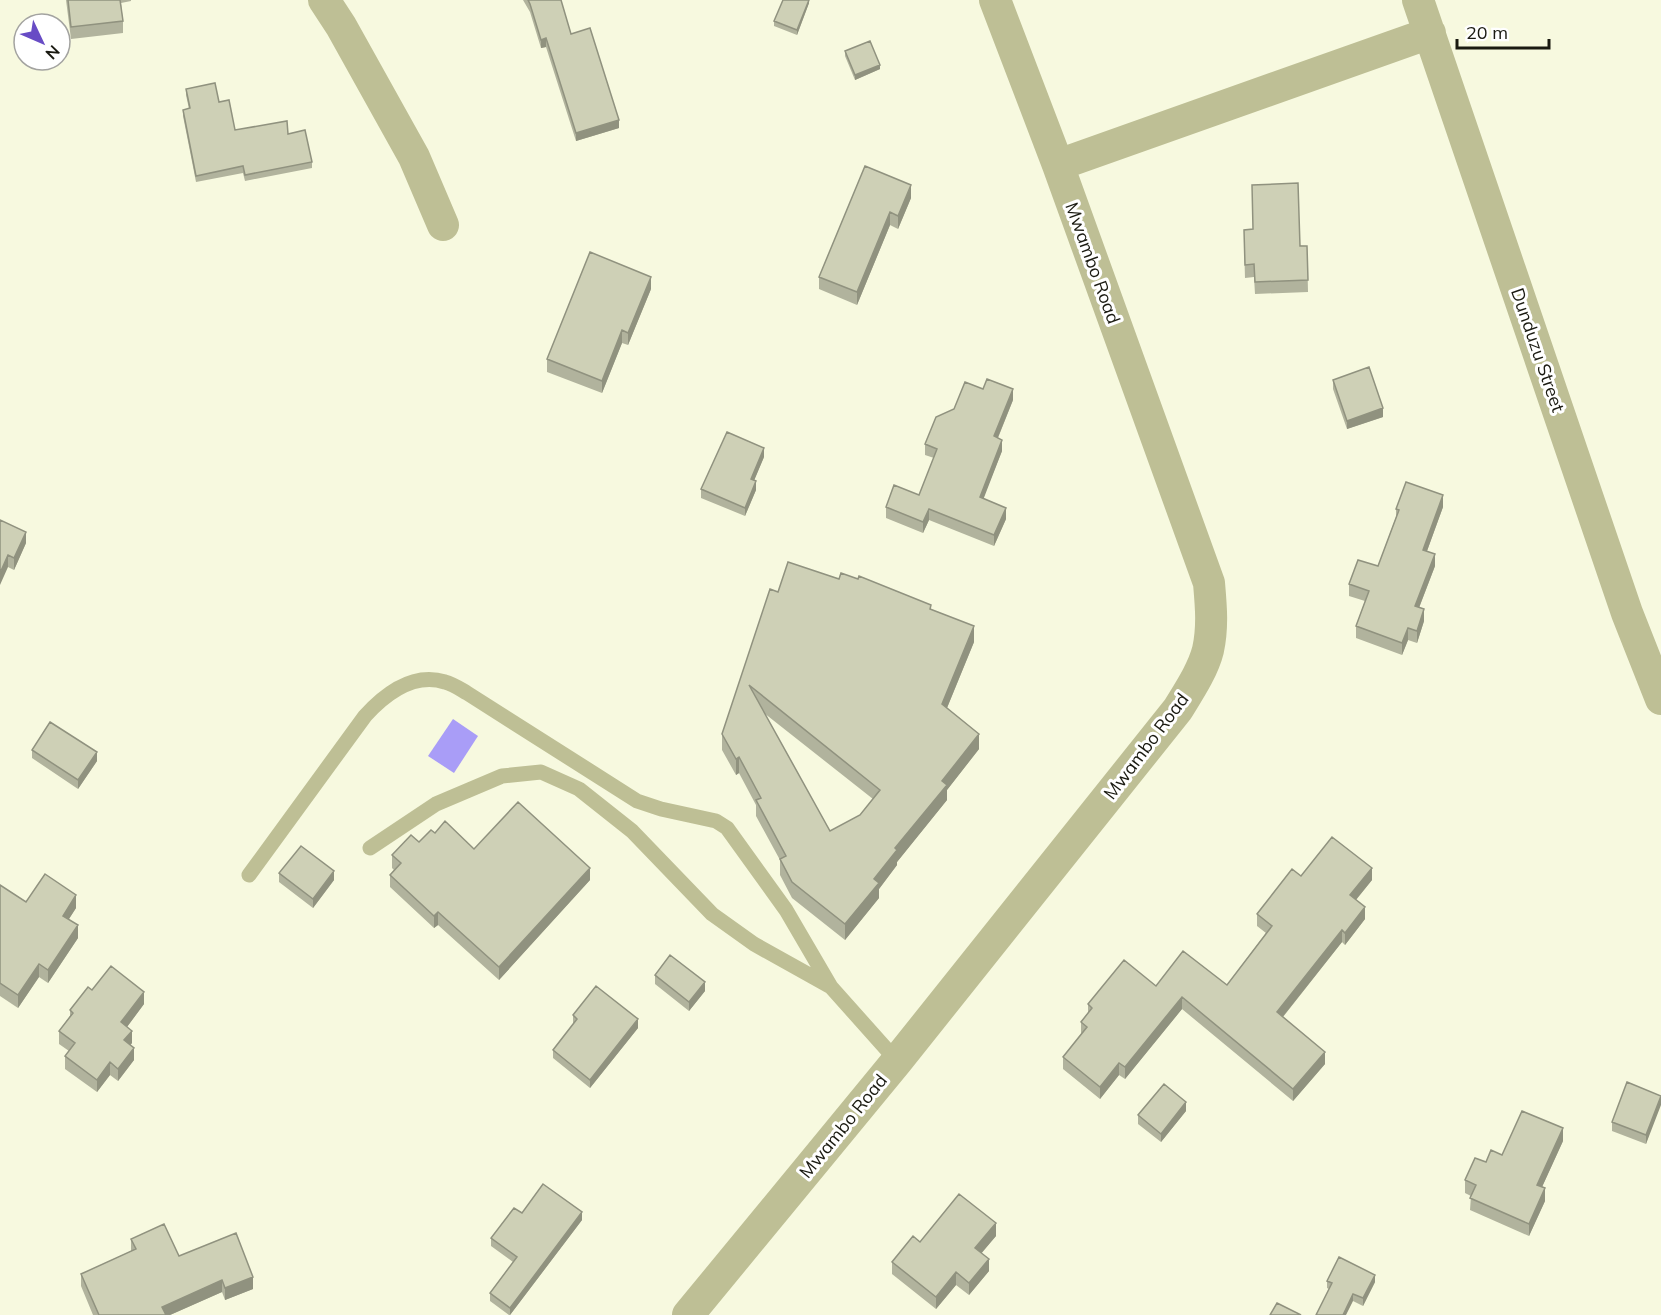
<svg xmlns="http://www.w3.org/2000/svg" width="1661" height="1315" font-family="Mulish,sans-serif">
<style>
.water{fill:#a99df7}
.lines{fill:none;stroke-linecap:round;stroke-linejoin:round}
.service{stroke:#bebf95;stroke-width:15}
.minor{stroke:#bebf95;stroke-width:32}
.wall{fill:#b1b39d;fill-rule:evenodd}
.shaded-wall{fill:#90927f}
.building{fill:#ced0b6;stroke:#90927f;stroke-width:1.5;fill-rule:evenodd}
.labels{text-anchor:middle;dominant-baseline:central;stroke-width:6;stroke-linejoin:round;paint-order:stroke}
.street-label{font-size:18px;fill:#1a1a11;stroke:#fff}
</style>
<rect width="100%" height="100%" fill="#f7f9df"/>
<path class="water" d="M 453,719 L 478,736 L 454,773 L 428,756 Z"/>
<g class="lines">
<path class="service" d="M 370,848 L 436,804 L 502,776 L 541,772 L 579,789 L 632,831 L 712,914 L 754,944 L 831,987
M 249,875 L 365,716 C 385,694 413,672 445,682 C 453,684 460,689 467,693 L 637,801 L 661,809 L 716,821 L 727,828 L 786,910 L 831,987 L 897,1061"/>
<path class="minor" d="M 324,0 L 341,26 L 414,157 L 443,225
M 1418,0 L 1627,613 L 1661,699
M 1058,165 L 1430,33
M 688,1315 L 897,1061 L 1178,709 C 1189,691 1203,670 1208,650 C 1213,627 1211,606 1209,583 L 1058,165 L 995,0"/>
</g>
<path class="wall" d="M 66,0 L 131,0 L 131,1 L 121,3 L 123,21 L 123,33 L 71,39 Z
M 523,0 L 561,0 L 571,34 L 619,128 L 576,141 L 546,47 L 541,48 L 530,12 Z
M 809,0 L 809,3 L 797,35 L 774,26 L 774,21 Z
M 845,51 L 880,69 L 855,80 L 845,56 Z
M 186,89 L 219,102 L 235,130 L 288,134 L 312,162 L 312,168 L 245,181 L 243,173 L 196,182 L 183,116 L 183,110 L 189,109 L 186,95 Z
M 865,166 L 911,198 L 898,229 L 890,225 L 857,305 L 819,289 L 819,277 Z
M 1244,242 L 1307,246 L 1308,292 L 1255,294 L 1254,277 L 1245,278 Z
M 651,289 L 628,345 L 622,343 L 602,393 L 547,372 L 547,359 Z
M 1333,380 L 1383,417 L 1347,429 L 1333,389 Z
M 1013,400 L 998,438 L 1002,451 L 983,498 L 1006,519 L 994,546 L 929,520 L 923,533 L 886,518 L 886,507 L 919,495 L 934,458 L 925,455 L 925,444 Z
M 764,457 L 754,480 L 756,490 L 745,516 L 701,498 L 701,489 Z
M 1443,507 L 1427,551 L 1435,566 L 1419,608 L 1424,621 L 1417,643 L 1408,640 L 1402,655 L 1356,638 L 1356,626 L 1365,601 L 1349,596 L 1349,584 L 1378,566 L 1396,517 L 1396,509 Z
M 0,520 L 26,543 L 14,570 L 8,567 Z
M 778,592 L 931,609 L 974,642 L 947,708 L 979,749 L 947,790 L 947,800 L 897,862 L 897,865 L 879,889 L 879,898 L 845,940 L 792,898 L 780,875 L 780,860 L 756,816 L 756,805 L 739,773 L 736,775 L 722,750 L 722,734 ZM 764,713 L 873,799 L 860,815 L 830,831 Z
M 32,750 L 97,761 L 78,789 L 32,758 Z
M 435,833 L 474,849 L 590,880 L 499,980 L 438,925 L 434,928 L 390,887 L 390,875 L 394,870 L 392,868 L 392,855 L 419,842 Z
M 279,873 L 334,880 L 313,908 L 279,882 Z
M 1301,876 L 1372,880 L 1356,900 L 1365,919 L 1345,945 L 1342,942 L 1283,1017 L 1325,1064 L 1293,1101 L 1182,1009 L 1125,1079 L 1119,1075 L 1100,1099 L 1063,1069 L 1063,1057 L 1081,1034 L 1081,1022 L 1088,1013 L 1088,1004 L 1156,986 L 1227,985 L 1266,933 L 1257,926 L 1257,914 Z
M 0,885 L 26,902 L 76,908 L 69,919 L 78,938 L 48,983 L 39,977 L 18,1008 L 0,996 Z
M 655,975 L 705,991 L 689,1011 L 655,984 Z
M 92,990 L 144,1004 L 127,1027 L 132,1043 L 130,1045 L 134,1060 L 118,1081 L 110,1075 L 97,1092 L 65,1069 L 65,1056 L 69,1051 L 59,1044 L 59,1031 L 70,1016 L 70,1010 Z
M 573,1015 L 638,1028 L 590,1088 L 553,1058 L 553,1050 L 573,1024 Z
M 1661,1096 L 1646,1144 L 1612,1131 L 1612,1122 Z
M 1186,1111 L 1161,1142 L 1138,1124 L 1138,1115 Z
M 1563,1141 L 1542,1187 L 1545,1201 L 1529,1236 L 1470,1210 L 1471,1196 L 1465,1193 L 1465,1180 L 1486,1162 L 1502,1155 Z
M 522,1213 L 582,1220 L 510,1315 L 509,1315 L 490,1301 L 490,1293 L 513,1262 L 491,1246 L 491,1238 Z
M 996,1236 L 981,1253 L 989,1271 L 969,1295 L 956,1285 L 936,1309 L 892,1274 L 892,1262 L 920,1242 Z
M 131,1239 L 179,1256 L 253,1289 L 225,1300 L 222,1292 L 170,1315 L 93,1315 L 81,1286 L 81,1274 L 131,1251 Z
M 1327,1281 L 1375,1282 L 1363,1306 L 1327,1288 Z"/>
<path class="shaded-wall" d="M 809,0 L 809,3 L 797,35 L 797,30 Z
M 546,38 L 546,47 L 541,48 L 541,40 Z
M 880,65 L 880,69 L 855,80 L 855,75 Z
M 619,120 L 619,128 L 576,141 L 576,133 Z
M 911,185 L 911,198 L 898,229 L 898,216 Z
M 890,212 L 890,225 L 857,305 L 857,292 Z
M 651,277 L 651,289 L 628,345 L 628,333 Z
M 622,330 L 622,343 L 602,393 L 602,381 Z
M 1013,389 L 1013,400 L 994,447 L 994,436 Z
M 1383,408 L 1383,417 L 1347,429 L 1347,421 Z
M 1002,440 L 1002,451 L 980,508 L 980,497 Z
M 764,448 L 764,457 L 751,488 L 751,479 Z
M 756,481 L 756,490 L 745,516 L 745,508 Z
M 1443,495 L 1443,507 L 1423,562 L 1423,550 Z
M 1006,508 L 1006,519 L 994,546 L 994,535 Z
M 929,509 L 929,520 L 923,533 L 923,522 Z
M 26,532 L 26,543 L 14,570 L 14,558 Z
M 1435,554 L 1435,566 L 1415,618 L 1415,606 Z
M 8,555 L 8,567 L 0,585 L 0,573 Z
M 1424,609 L 1424,621 L 1417,643 L 1417,631 Z
M 974,626 L 974,642 L 942,720 L 942,704 Z
M 1408,628 L 1408,640 L 1402,655 L 1402,643 Z
M 979,734 L 979,749 L 947,790 L 947,800 L 897,862 L 897,865 L 879,889 L 879,898 L 845,940 L 845,924 L 874,879 L 942,781 Z
M 97,752 L 97,761 L 78,789 L 78,780 Z
M 739,757 L 739,773 L 736,775 L 736,759 Z
M 590,868 L 590,880 L 499,980 L 499,967 Z
M 1372,868 L 1372,880 L 1350,907 L 1350,895 Z
M 334,871 L 334,880 L 313,908 L 313,899 Z
M 76,895 L 76,908 L 63,928 L 63,916 Z
M 1365,907 L 1365,919 L 1345,945 L 1345,933 Z
M 438,912 L 438,925 L 434,928 L 434,916 Z
M 78,925 L 78,938 L 48,983 L 48,970 Z
M 1342,930 L 1342,942 L 1277,1024 L 1277,1012 Z
M 39,964 L 39,977 L 18,1008 L 18,995 Z
M 705,982 L 705,991 L 689,1011 L 689,1002 Z
M 144,992 L 144,1004 L 121,1035 L 121,1022 Z
M 1182,997 L 1182,1009 L 1125,1079 L 1125,1067 Z
M 638,1019 L 638,1028 L 590,1088 L 590,1080 Z
M 132,1031 L 132,1043 L 124,1053 L 124,1040 Z
M 134,1048 L 134,1060 L 118,1081 L 118,1069 Z
M 1325,1052 L 1325,1064 L 1293,1101 L 1293,1089 Z
M 110,1062 L 110,1075 L 97,1092 L 97,1080 Z
M 1119,1063 L 1119,1075 L 1100,1099 L 1100,1087 Z
M 1661,1096 L 1661,1105 L 1646,1144 L 1646,1135 Z
M 1186,1102 L 1186,1111 L 1161,1142 L 1161,1134 Z
M 1563,1128 L 1563,1141 L 1537,1198 L 1537,1185 Z
M 1545,1188 L 1545,1201 L 1529,1236 L 1529,1224 Z
M 582,1212 L 582,1220 L 510,1315 L 510,1308 Z
M 996,1223 L 996,1236 L 975,1261 L 975,1248 Z
M 989,1259 L 989,1271 L 969,1295 L 969,1283 Z
M 956,1272 L 956,1285 L 936,1309 L 936,1297 Z
M 1375,1275 L 1375,1282 L 1363,1306 L 1363,1298 Z
M 253,1277 L 253,1289 L 225,1300 L 225,1288 Z
M 222,1280 L 222,1292 L 170,1315 L 162,1315 L 162,1307 Z
M 1353,1294 L 1353,1301 L 1346,1315 L 1343,1315 Z"/>
<path class="building" d="M 68,0 L 120,0 L 123,21 L 71,27 Z
M 528,0 L 561,0 L 571,34 L 590,28 L 619,120 L 576,133 L 546,38 L 541,40 L 530,4 Z
M 783,0 L 809,0 L 797,30 L 774,21 Z
M 870,41 L 880,65 L 855,75 L 845,51 Z
M 215,83 L 219,102 L 229,100 L 235,130 L 287,121 L 288,134 L 305,130 L 312,162 L 245,175 L 243,166 L 196,176 L 183,110 L 190,108 L 186,89 Z
M 865,166 L 911,185 L 898,216 L 890,212 L 857,292 L 819,277 Z
M 1298,183 L 1300,246 L 1307,246 L 1308,280 L 1255,282 L 1254,264 L 1245,265 L 1244,230 L 1253,229 L 1252,185 Z
M 590,252 L 651,277 L 628,333 L 622,330 L 602,381 L 547,359 Z
M 1369,367 L 1383,408 L 1347,421 L 1333,380 Z
M 987,379 L 1013,389 L 994,436 L 1002,440 L 980,497 L 1006,508 L 994,535 L 929,509 L 923,522 L 886,507 L 894,485 L 919,495 L 937,449 L 925,444 L 936,417 L 954,409 L 965,382 L 983,389 Z
M 727,432 L 764,448 L 751,479 L 756,481 L 745,508 L 701,489 Z
M 1406,482 L 1443,495 L 1423,550 L 1435,554 L 1415,606 L 1424,609 L 1417,631 L 1408,628 L 1402,643 L 1356,626 L 1369,591 L 1349,584 L 1358,560 L 1378,566 L 1399,510 L 1396,509 Z
M 0,520 L 26,532 L 14,558 L 8,555 L 0,573 Z
M 788,562 L 839,579 L 841,573 L 858,579 L 859,576 L 931,605 L 930,609 L 974,626 L 942,704 L 979,734 L 942,781 L 947,785 L 895,848 L 897,850 L 874,879 L 879,883 L 845,924 L 792,882 L 780,859 L 786,856 L 756,800 L 761,798 L 739,757 L 736,759 L 722,734 L 770,589 L 778,592 ZM 749,685 L 880,790 L 860,815 L 830,831 Z
M 50,722 L 97,752 L 78,780 L 32,750 Z
M 518,802 L 590,868 L 499,967 L 438,912 L 434,916 L 390,875 L 401,863 L 392,855 L 411,835 L 419,842 L 431,830 L 435,833 L 445,821 L 474,849 Z
M 1332,837 L 1372,868 L 1350,895 L 1365,907 L 1345,933 L 1342,930 L 1277,1012 L 1325,1052 L 1293,1089 L 1182,997 L 1125,1067 L 1119,1063 L 1100,1087 L 1063,1057 L 1087,1027 L 1081,1022 L 1092,1008 L 1088,1004 L 1124,960 L 1156,986 L 1183,951 L 1227,985 L 1272,926 L 1257,914 L 1292,869 L 1301,876 Z
M 301,846 L 334,871 L 313,899 L 279,873 Z
M 45,874 L 76,895 L 63,916 L 78,925 L 48,970 L 39,964 L 18,995 L 0,983 L 0,885 L 26,902 Z
M 670,955 L 705,982 L 689,1002 L 655,975 Z
M 111,966 L 144,992 L 121,1022 L 132,1031 L 124,1040 L 134,1048 L 118,1069 L 110,1062 L 97,1080 L 65,1056 L 75,1043 L 59,1031 L 73,1013 L 70,1010 L 88,987 L 92,990 Z
M 596,986 L 638,1019 L 590,1080 L 553,1050 L 577,1019 L 573,1015 Z
M 1627,1082 L 1661,1096 L 1646,1135 L 1612,1122 Z
M 1164,1084 L 1186,1102 L 1161,1134 L 1138,1115 Z
M 1522,1111 L 1563,1128 L 1537,1185 L 1545,1188 L 1529,1224 L 1470,1198 L 1476,1185 L 1465,1180 L 1475,1158 L 1486,1162 L 1491,1150 L 1502,1155 Z
M 543,1184 L 582,1212 L 510,1308 L 490,1293 L 517,1257 L 491,1238 L 514,1208 L 522,1213 Z
M 959,1194 L 996,1223 L 975,1248 L 989,1259 L 969,1283 L 956,1272 L 936,1297 L 892,1262 L 913,1236 L 920,1242 Z
M 164,1224 L 179,1256 L 236,1233 L 253,1277 L 225,1288 L 222,1280 L 162,1307 L 166,1315 L 99,1315 L 81,1274 L 136,1249 L 131,1239 Z
M 1339,1257 L 1375,1275 L 1363,1298 L 1353,1294 L 1343,1315 L 1316,1315 L 1332,1283 L 1327,1281 Z
M 1277,1303 L 1301,1315 L 1270,1315 Z"/>
<g class="labels">
<g class="street-label">
<text transform="translate(1093 263) rotate(70)">Mwambo Road</text>
<text transform="translate(1538 350) rotate(71)">Dunduzu Street</text>
<text transform="translate(1146 746) rotate(-53)">Mwambo Road</text>
<text transform="translate(843 1126) rotate(-51)">Mwambo Road</text>
</g>
</g>
<g transform="translate(42 42) rotate(134)"><circle r="28" fill="#ffffff" stroke="#a3a3a0" stroke-width="1.5"/>
<path d="M0-4.5L10 22L0 15L-10 22Z" fill="#684cc5"/>
<text y="-9" font-size="16" font-weight="bold" text-anchor="middle" fill="#1a1a11">N</text>
</g>
<path d="M1457 39v9h92v-9" fill="none" stroke="#1a1a11" stroke-width="3"/>
<text x="1466" y="39" font-size="18" fill="#1a1a11" stroke="#ffffff" stroke-width="4.5" paint-order="stroke">20 m</text>
</svg>
